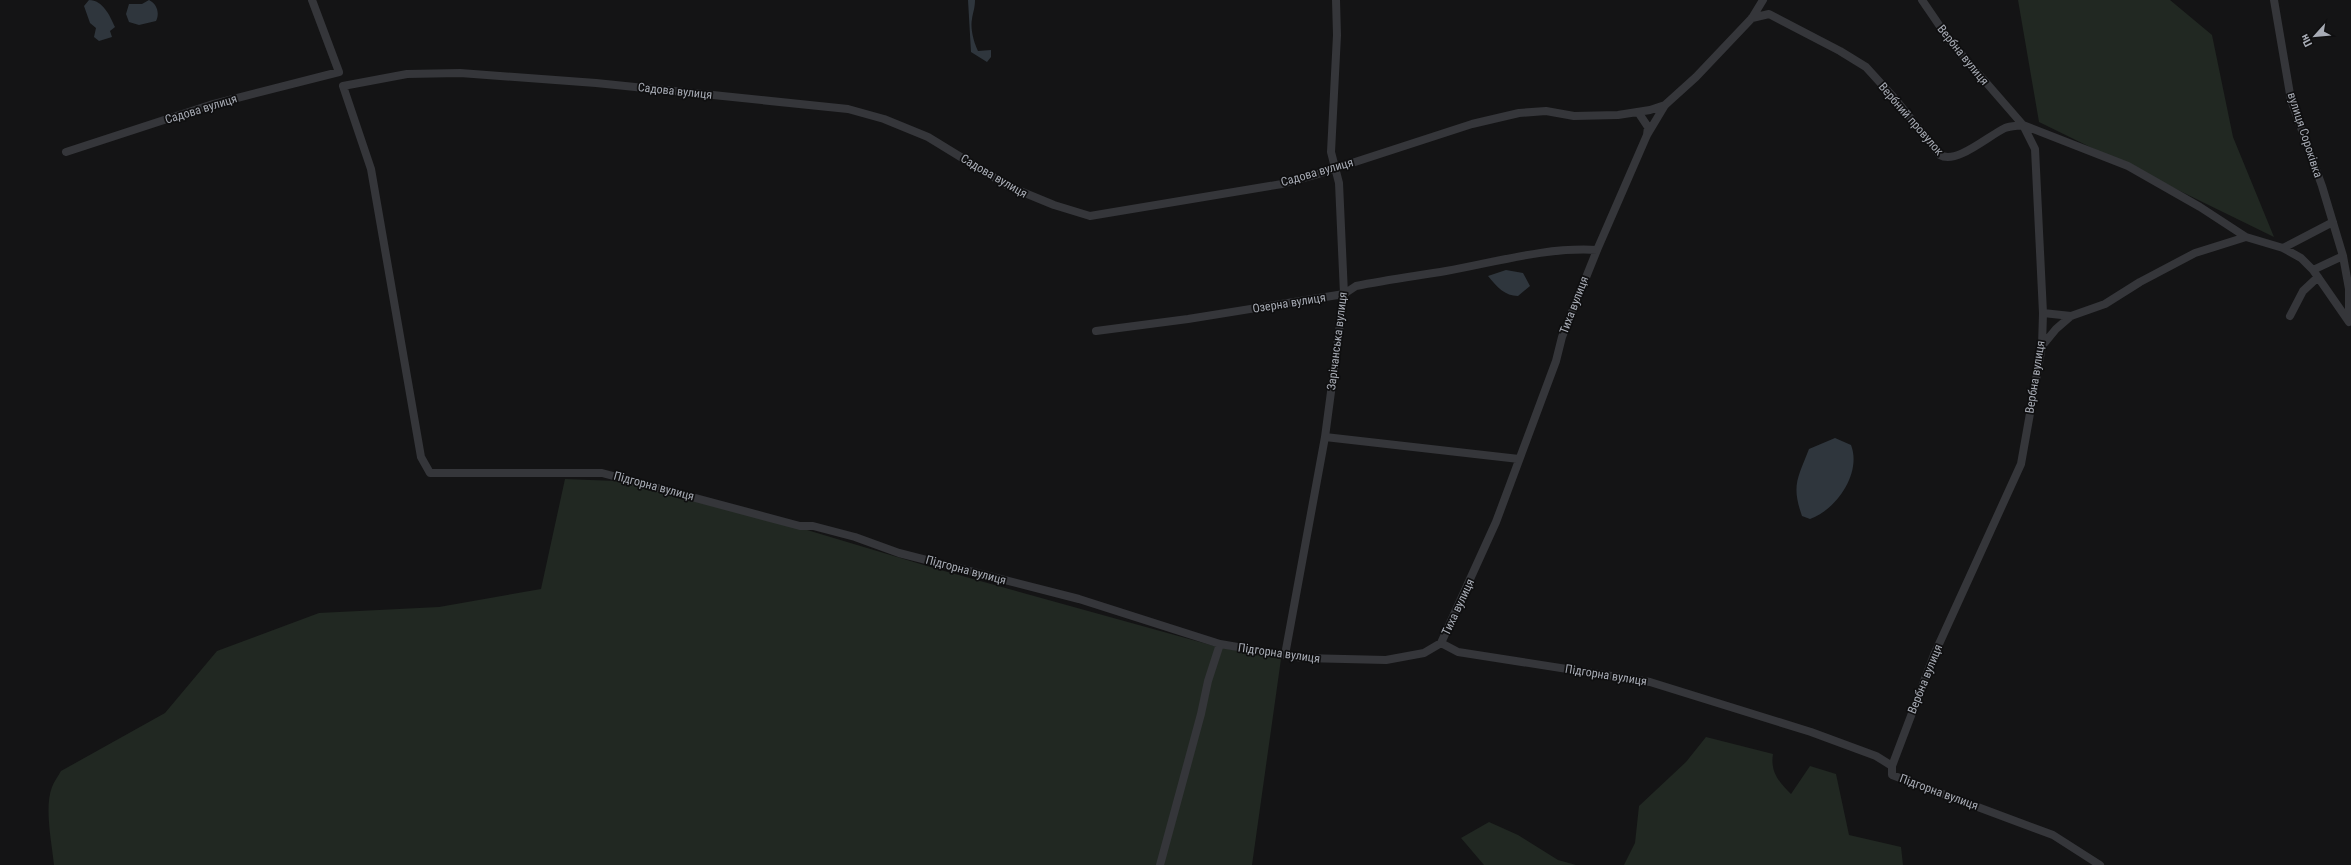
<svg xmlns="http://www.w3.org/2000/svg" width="2351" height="865" viewBox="0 0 2351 865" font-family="'Roboto Condensed',sans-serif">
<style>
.green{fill:#212822}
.water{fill:#2f363d}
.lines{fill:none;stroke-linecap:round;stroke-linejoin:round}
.street{stroke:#35363a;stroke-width:8}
.labels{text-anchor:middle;stroke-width:3.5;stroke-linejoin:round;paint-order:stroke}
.street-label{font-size:12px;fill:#a7abb4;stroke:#0f0f10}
</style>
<rect width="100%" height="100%" fill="#141415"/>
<!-- green -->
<path class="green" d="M2018,0H2170L2212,35L2233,137L2274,237L2039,122Z
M565,479L616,481L737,509L937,569L1218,647L1281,659L1252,865H54C52,843 44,808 52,787C54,782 58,776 61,771L165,713L217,651L319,613L439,607L541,589Z
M1706,737L1773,754C1770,772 1779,782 1791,794L1810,766L1836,774L1849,835L1901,847L1903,865H1624L1635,843L1639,806L1686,762Z
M1489,822L1518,835L1558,860L1576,865H1484L1461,838Z"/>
<!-- water -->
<path class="water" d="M89,0C103,0 110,16 115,27L110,31L112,37L99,41L94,37L96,28L90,23L84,6Z
M149,0C157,4 160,13 156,21L139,25L129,22L126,14L129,4H142Z
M968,0H975C975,8 973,12 972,19C970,29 974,43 978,51L991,50V57L987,62L971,52Z
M1506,270L1523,273L1530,286L1518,296C1505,296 1497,287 1488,276Z
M1835,438L1851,445C1862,473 1836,510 1810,519L1802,516C1791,485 1798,478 1809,449Z"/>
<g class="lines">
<!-- street -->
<path class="street" d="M2274,0L2291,100L2322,186L2343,256L2349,289V321
M1752,18L1769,14L1840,51L1866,67L1896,100L1940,155C1956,165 1988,136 2005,128C2010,126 2017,126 2023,125L2128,166L2200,207L2246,237L2283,248L2301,258L2313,270L2349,322
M1665,105L1650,110L1618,115L1574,116L1546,111L1519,113L1472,124L1315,175L1282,184L1090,216L1054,205L1008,186L928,137L884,119L848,109L596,83L460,73L407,74L343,86L371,169L421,457L430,473H602L800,526H813L855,537L899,553L1079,599L1220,644L1303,658L1386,660L1424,653L1441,643L1458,652L1650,682L1811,732L1876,756L1892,766V775L2053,835L2100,865
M1638,112L1648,127L1647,135
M66,152L210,105L339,72L312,0
M2283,248L2333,222
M2313,270L2343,256
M2043,313L2071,316
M2290,316L2303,291L2318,277
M1096,331L1188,319L1344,294L1356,286C1386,280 1416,276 1446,271C1497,262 1545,247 1597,250
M2042,346L2056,329L2071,316L2105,304L2140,282L2195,253L2246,237
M1325,437L1519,459
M1441,643L1496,522L1556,361L1562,337L1597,250L1647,135L1665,105L1696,77L1752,18L1763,0
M1285,655L1325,437L1344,294L1339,183L1331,152L1337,35L1336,0
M1892,766L1934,655L2021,464L2042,346L2043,313L2035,149L2023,125L1950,41L1922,0
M1160,865L1201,714L1208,681L1220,644"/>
</g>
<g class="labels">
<!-- street labels -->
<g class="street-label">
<text transform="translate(1963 55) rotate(51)" y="4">Вербна вулиця</text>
<text transform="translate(675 91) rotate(6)" y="4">Садова вулиця</text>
<text transform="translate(201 109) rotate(-17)" y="4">Садова вулиця</text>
<text transform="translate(1911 119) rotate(49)" y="4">Вербний провулок</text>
<text transform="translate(2305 135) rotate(72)" y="4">вулиця Сороківка</text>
<text transform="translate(1317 172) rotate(-16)" y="4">Садова вулиця</text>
<text transform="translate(994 176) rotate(30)" y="4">Садова вулиця</text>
<text transform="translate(1289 303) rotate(-9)" y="4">Озерна вулиця</text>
<text transform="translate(1574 305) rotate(-69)" y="4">Тиха вулиця</text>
<text transform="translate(1337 341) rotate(-83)" y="4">Зарічанська вулиця</text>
<text transform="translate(2035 377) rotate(-81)" y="4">Вербна вулиця</text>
<text transform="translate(654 486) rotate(15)" y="4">Підгорна вулиця</text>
<text transform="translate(966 570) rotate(15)" y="4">Підгорна вулиця</text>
<text transform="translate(1458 607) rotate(-65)" y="4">Тиха вулиця</text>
<text transform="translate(1279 653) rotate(8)" y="4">Підгорна вулиця</text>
<text transform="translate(1606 675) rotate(9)" y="4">Підгорна вулиця</text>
<text transform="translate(1925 679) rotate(-68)" y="4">Вербна вулиця</text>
<text transform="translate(1939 792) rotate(20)" y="4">Підгорна вулиця</text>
</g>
</g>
<!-- north arrow -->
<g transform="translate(2315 36) rotate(243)" stroke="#0f0f10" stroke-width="3" paint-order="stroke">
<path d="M0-3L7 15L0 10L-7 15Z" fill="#a7abb4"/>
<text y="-6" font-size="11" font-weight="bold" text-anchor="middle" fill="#a7abb4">Пн</text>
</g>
</svg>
